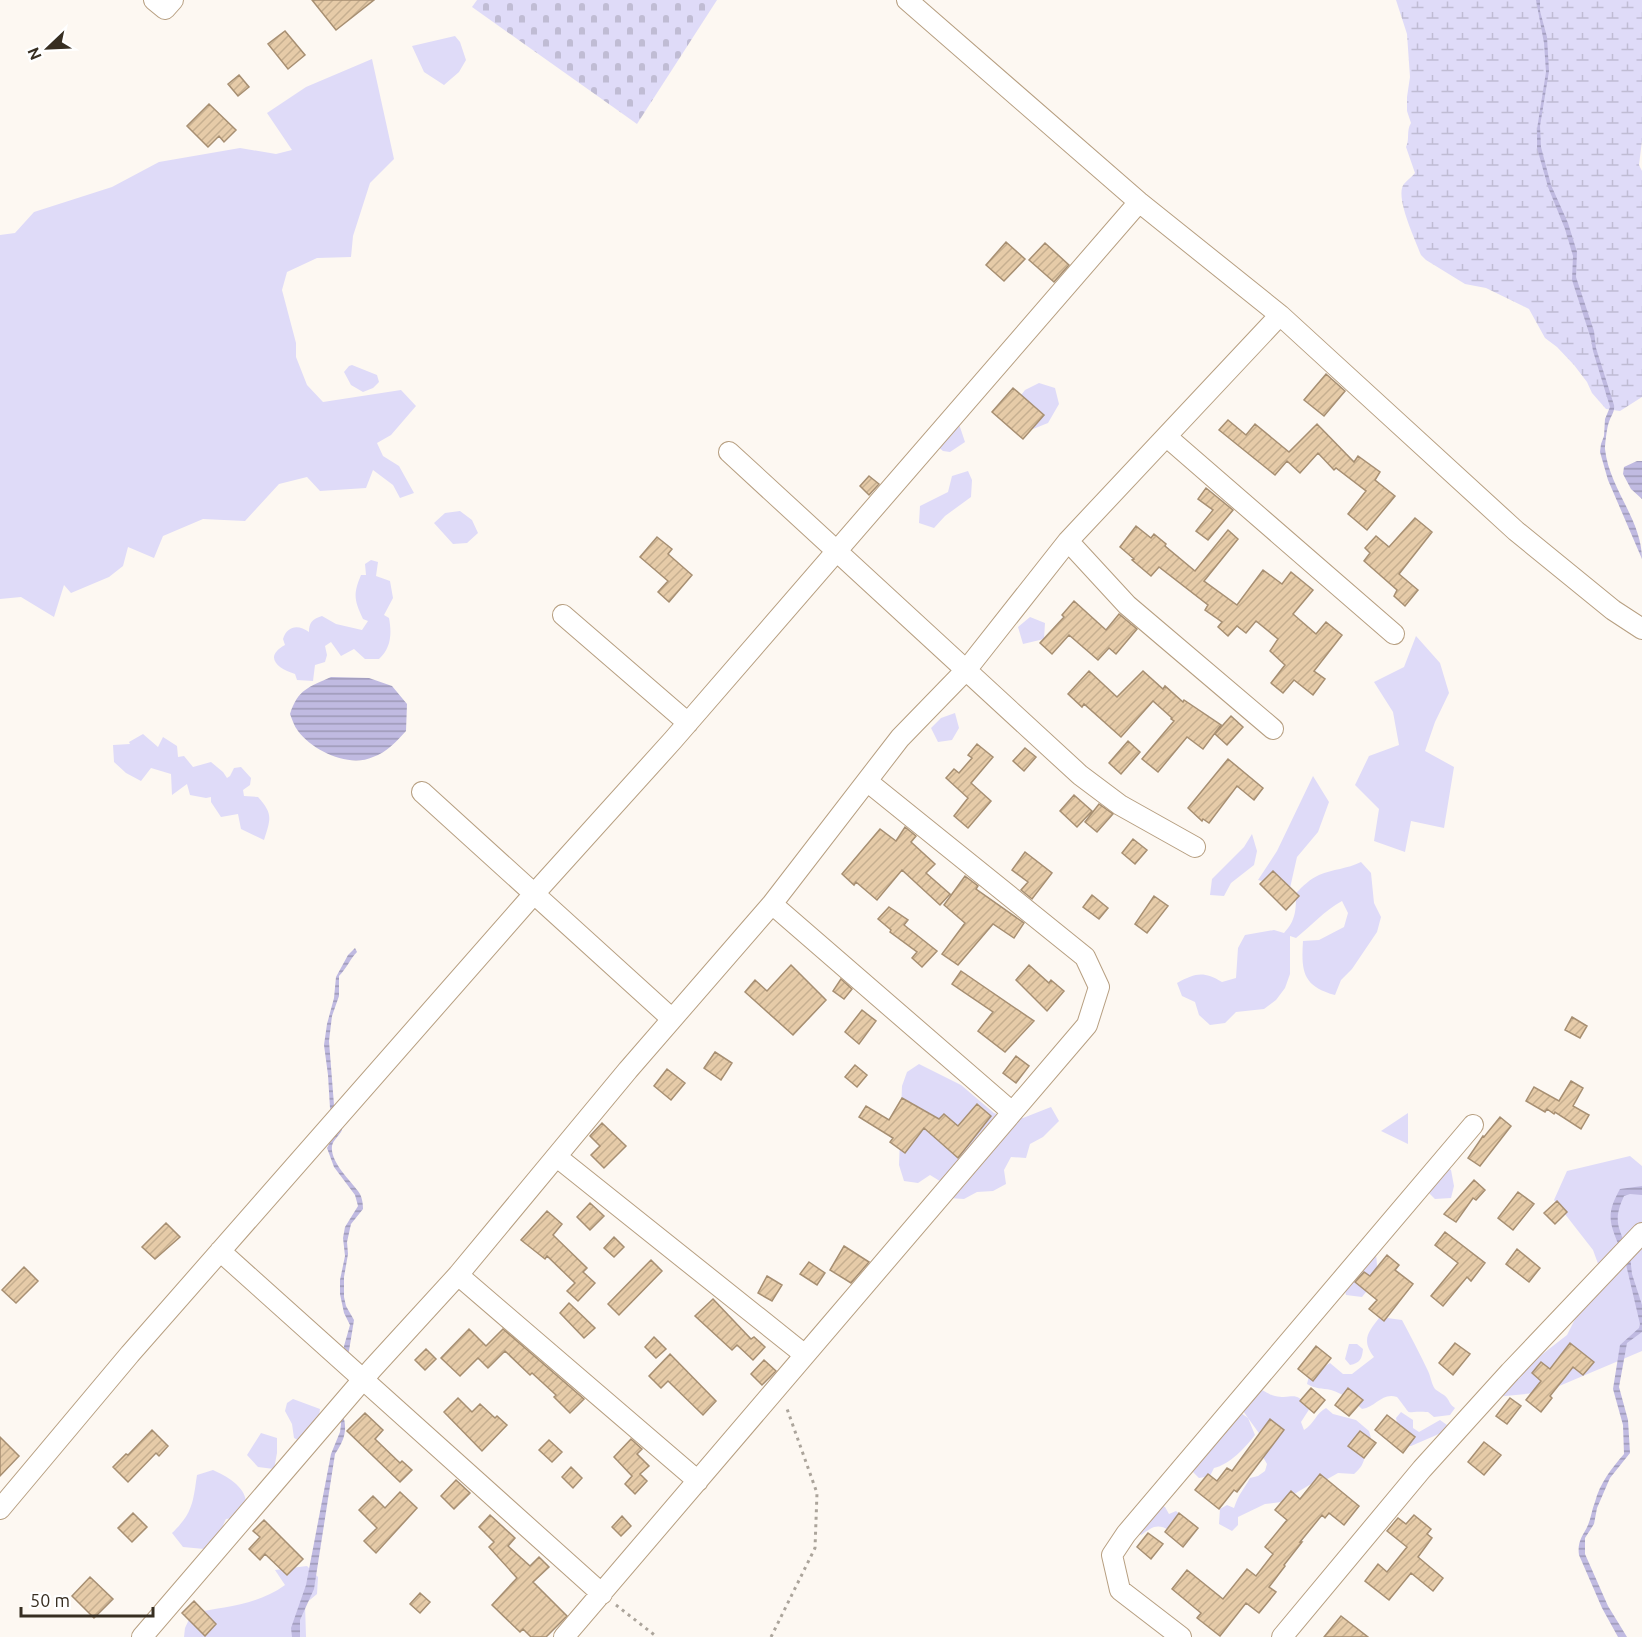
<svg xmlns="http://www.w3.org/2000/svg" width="1642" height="1637" viewBox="0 0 1642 1637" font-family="Ubuntu,sans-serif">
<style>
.grass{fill:#dfdbf8}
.wetland{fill:url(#wetland-marsh)}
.cemetery{fill:url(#cemetery-stones)}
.water{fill:url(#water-rules)}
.building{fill:url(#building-hatch);stroke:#a78f72;stroke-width:1.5}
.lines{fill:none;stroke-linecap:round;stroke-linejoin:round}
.minor-casing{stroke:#b79f81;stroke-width:22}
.path{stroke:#aba49b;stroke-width:3;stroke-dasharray:3 4.5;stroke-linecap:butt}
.minor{stroke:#fff;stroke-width:20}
</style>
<defs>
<pattern id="wetland-marsh" width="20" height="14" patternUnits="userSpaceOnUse" patternTransform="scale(1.5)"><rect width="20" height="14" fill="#dfdbf8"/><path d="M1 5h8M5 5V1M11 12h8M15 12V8" fill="none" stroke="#c0bcd4"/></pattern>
<pattern id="cemetery-stones" width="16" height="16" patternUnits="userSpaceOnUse" patternTransform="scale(1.5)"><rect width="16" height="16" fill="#dfdbf8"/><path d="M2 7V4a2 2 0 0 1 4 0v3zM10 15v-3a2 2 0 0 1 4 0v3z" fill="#c0bcd4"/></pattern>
<pattern id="water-rules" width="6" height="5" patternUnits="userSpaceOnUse" patternTransform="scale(1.5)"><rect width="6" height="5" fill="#c0bae1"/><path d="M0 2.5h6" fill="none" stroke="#9d98b6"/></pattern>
<pattern id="building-hatch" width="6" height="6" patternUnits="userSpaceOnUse" patternTransform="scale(1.5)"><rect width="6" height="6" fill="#e6cba8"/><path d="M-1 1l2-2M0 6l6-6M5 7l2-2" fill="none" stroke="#c6af90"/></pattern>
</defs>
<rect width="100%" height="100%" fill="#fdf8f2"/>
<!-- grass -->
<path class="grass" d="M455,36L460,42L466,60L459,72L444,85L424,72L412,46Z
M372,59L394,159L370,183L353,236L351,257L317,258L287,272L282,290L296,343V357L307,385L323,402L401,390L416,406L391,435L377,443L383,456L399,466L414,493L400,498L393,485L373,470L366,488L320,491L307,477L279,484L245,521L203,519L163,536L154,558L128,547L123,566L109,577L71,593L64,585L54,617L21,597L0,599V235L15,233L34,212L112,187L159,162L240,148L276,154L292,150L267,113L306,87Z
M352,365L377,375L379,382L373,388L363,392L351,385L344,372L349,366Z
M1039,383L1055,388L1059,404L1048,423L1033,429L1019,420L1015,403L1025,390Z
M958,421L965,442L950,452L943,451L937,446Z
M968,471L972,480L971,497L945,516L934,528L919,523L920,506L948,492L952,476Z
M460,511L472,520L478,533L467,543L453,544L434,523L445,513Z
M371,560L378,562L376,576L390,581L393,598L384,615L389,618C392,634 391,648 379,659H365L354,649L341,656L331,642L325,646L327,655L325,662L315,665L313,681L297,680L295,674C278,669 263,657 285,645L283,639C287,626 298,624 309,632C309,623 312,619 322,616L336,624L362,630L368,621L363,619C354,600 353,594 361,575H366L365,564Z
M1030,617L1045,623L1044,639L1023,644L1018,627Z
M1416,636L1440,663L1449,693L1435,722L1425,751L1454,767L1444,828L1411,821L1405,852L1374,841L1379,809L1355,785L1369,756L1399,745L1393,712L1374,682L1404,667Z
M955,713L959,728L952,740L938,742L931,728L941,718Z
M143,734L158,747L163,737L177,746L178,757L184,756L193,767L211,762L223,772L227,778L230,776L234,768L241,767L251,778L250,785L243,790L244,796L258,797C273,814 271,818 264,840L241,829L238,814L221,817L211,802V797L206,798L190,795L187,784L172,795L171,774L151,768L141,781L126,773L114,762L113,745L130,744L129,742Z
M1313,776L1329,802L1318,832L1297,857L1290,888L1258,880L1277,851Z
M1252,834L1257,851L1254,865L1231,883L1224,896L1210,895L1212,879L1244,847Z
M1361,862L1371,873L1374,903L1381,917L1377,932L1352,969L1341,980L1335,995C1303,986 1301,972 1303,941L1319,940L1344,927L1348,913L1342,901C1325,910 1311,926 1296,938L1290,936V974L1285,988L1276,1000L1264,1009L1236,1012L1225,1023L1210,1025L1199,1015L1195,1002L1182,996L1177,983C1196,973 1203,971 1222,982L1236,978L1238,948L1245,935L1274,930L1284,933C1296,920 1296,910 1296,893C1303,886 1310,879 1319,875C1333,869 1347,869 1361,862Z
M919,1064L961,1085L994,1113L1008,1118H1023L1051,1107L1059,1121L1043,1137L1030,1144L1026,1158L1011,1157L1004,1170L1006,1184L993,1191L977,1192L964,1199L949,1198L943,1183L930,1175L918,1183L904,1181L899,1165L902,1086L907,1072Z
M1408,1113V1144L1381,1131Z
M1630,1156L1642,1166V1351L1545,1392L1495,1397L1517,1374L1567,1335L1583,1303L1604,1280L1593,1250L1554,1200L1567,1171Z
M1438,1161L1451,1170L1454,1186L1451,1198L1435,1199L1423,1187Z
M1376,1255C1379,1276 1375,1281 1362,1297L1346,1295L1342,1278L1345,1261L1360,1256Z
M1380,1317L1402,1320C1411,1337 1420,1354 1428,1371C1431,1377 1431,1383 1435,1389C1438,1392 1444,1394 1447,1398C1450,1402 1450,1405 1455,1408L1450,1415L1434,1417L1428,1412C1401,1410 1415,1419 1397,1397C1382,1392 1376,1407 1362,1409C1353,1400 1343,1394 1331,1390C1322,1388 1315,1389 1307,1384L1309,1376L1330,1363L1343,1374H1352L1374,1357C1361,1340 1368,1332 1380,1317Z
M1349,1344H1357L1363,1349C1362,1359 1360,1363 1350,1365L1345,1359Z
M1257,1389C1265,1390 1269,1395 1275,1396C1294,1400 1293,1389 1310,1408L1301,1422L1304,1430C1314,1424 1316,1413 1326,1408L1333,1414L1356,1420L1369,1431L1371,1438C1362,1453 1369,1462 1354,1474L1338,1473L1324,1481H1316L1281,1502L1265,1504L1238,1517V1525L1232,1531L1219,1524L1220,1509L1227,1505L1234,1508C1239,1493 1243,1491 1250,1478L1258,1476L1265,1471L1267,1464L1259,1450L1261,1436L1243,1411Z
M293,1399L320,1409L319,1417L300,1441L294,1438L292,1424L285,1411L287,1403Z
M1234,1408L1248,1418L1255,1435C1246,1447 1229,1465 1214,1468L1210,1476L1199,1478L1193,1472L1192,1464L1201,1451L1207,1455L1212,1437Z
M1401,1412L1413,1420V1428L1419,1432L1440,1420L1447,1425L1448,1430L1411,1446L1402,1447L1396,1418Z
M261,1433L277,1438V1453L274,1469L258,1467L247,1455Z
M213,1470C226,1476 245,1486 246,1502C246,1507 244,1513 243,1517L226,1519L219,1534L215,1550L183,1547L172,1533C193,1513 193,1502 197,1475Z
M1158,1503L1165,1507L1169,1514L1176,1511L1183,1517L1169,1530C1157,1523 1152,1527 1141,1535L1135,1529Z
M307,1566L318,1577L317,1594L305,1604L306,1637H184L185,1628L192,1613C224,1607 258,1605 285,1585L275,1570Z"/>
<!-- wetland -->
<path class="wetland" d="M1396,0H1642V141L1639,165L1642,171V397L1620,411L1606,409L1592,393L1587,382L1574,365L1557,347L1545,338L1529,309L1486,288L1465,284L1426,260L1421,255C1416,241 1394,196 1404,184C1407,180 1412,177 1415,173L1406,147C1410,139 1406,131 1411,123L1407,111V97L1410,77L1407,34Z"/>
<!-- cemetery -->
<path class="cemetery" d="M477,0H717L637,124L472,7Z"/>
<!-- water -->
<path class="water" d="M1536,0H1540V11L1547,37L1549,71L1540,126L1541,147L1551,185L1568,223L1577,252L1576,277L1594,331L1596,348L1614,405C1615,412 1611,415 1609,422C1607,426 1605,445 1605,449C1609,488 1642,520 1642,559L1608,480L1600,452L1601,444L1604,436L1605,419L1610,407L1593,351L1591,339L1572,280L1573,256L1565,229L1548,187L1537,148V129L1546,72L1544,43Z
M1637,461H1642V499L1631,489L1623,474L1624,467Z
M331,677L369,678L392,686L407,704L406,731C396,742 387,752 373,757C349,768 313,751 298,731C294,726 292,719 290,714C298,689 309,687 331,677Z
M355,948L357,952C350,959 347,968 339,976V996L332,1016L329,1041L334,1105L338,1111L333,1115L330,1108L328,1075L324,1045L327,1024L334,998L336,977L348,955Z
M341,1121L342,1130C339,1136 333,1140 332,1146C330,1162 350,1180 358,1191C362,1196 363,1203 363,1209L351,1224L347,1242L348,1254L344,1277V1297L346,1306L354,1320L348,1357L344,1353V1346L350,1325L344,1313L340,1294V1280L345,1256L343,1238L345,1227L358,1206L355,1195L334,1167L327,1148Z
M1642,1186V1195L1630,1194L1624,1196C1615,1216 1616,1224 1625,1243L1620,1248C1609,1222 1606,1214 1620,1189Z
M1624,1256H1630L1632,1274L1642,1305V1332L1627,1343L1619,1387L1628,1420L1630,1453L1610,1478L1597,1508L1594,1524L1585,1538V1554L1608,1606L1627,1637H1618L1602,1608L1579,1555C1577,1541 1583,1536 1588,1525C1591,1518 1592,1509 1595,1502C1600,1483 1611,1469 1624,1454L1623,1425L1613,1389L1620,1345L1639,1328L1640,1324Z
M342,1412C348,1429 345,1439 335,1454L314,1589L300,1620V1637H292L291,1628L306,1585L331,1454L340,1432L341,1424L339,1416Z"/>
<!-- building -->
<path class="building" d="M312,0H374L336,30Z
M285,31L305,55L288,69L268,44Z
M239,75L249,87L238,96L228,84Z
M209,104L236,130L224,142L219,136L208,147L187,126Z
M1006,242L1025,259L1004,281L986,265Z
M1045,243L1069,265L1054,282L1029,260Z
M1326,374L1345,391L1324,416L1304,400Z
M1013,388L1044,415L1023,439L992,412Z
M1228,420L1246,435L1255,424L1289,452L1317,424L1354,462L1358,456L1380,472L1375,480L1395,496L1367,530L1348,514L1366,491L1336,468L1334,470L1318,453L1300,473L1287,461L1275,475L1219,430Z
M869,476L879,484L869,495L860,486Z
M1206,488L1233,510L1208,540L1196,531L1213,510L1198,499Z
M1415,518L1432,532L1399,574L1418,590L1405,606L1394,596L1397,590L1364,561L1370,553L1365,548L1376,536L1389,547Z
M1136,526L1151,538L1154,534L1166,544L1165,546L1195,571L1228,530L1238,539L1204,581L1237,605L1263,570L1282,584L1291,572L1313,590L1293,614L1316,634L1326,622L1342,635L1314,671L1325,679L1313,695L1294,680L1283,693L1271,683L1285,665L1270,651L1278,639L1256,621L1246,633L1237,626L1228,636L1218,627L1222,622L1205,610L1208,605L1159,567L1151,576L1132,560L1134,559L1120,547Z
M657,537L672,549L668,554L692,575L669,602L658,592L668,581L640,557Z
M1074,601L1106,630L1119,614L1137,629L1116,654L1109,648L1098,660L1069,635L1052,654L1040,643L1064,617L1062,615Z
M1089,671L1117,697L1143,671L1163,689L1165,686L1183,702L1184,700L1221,725L1203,749L1187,737L1158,772L1142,759L1174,721L1171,719L1172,718L1153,701L1121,737L1084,704L1082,707L1068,694Z
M1231,716L1243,727L1227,745L1215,734Z
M1128,741L1140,752L1121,774L1109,763Z
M977,744L993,757L971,783L991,801L968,828L954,816L968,798L946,778L954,769L959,773L972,758L968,755Z
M1025,748L1036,757L1024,771L1013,761Z
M1228,759L1263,788L1254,800L1237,786L1209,823L1203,819L1202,821L1188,808Z
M1074,795L1092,811L1077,827L1060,811Z
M1099,804L1113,814L1097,832L1085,822Z
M905,827L916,836L911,842L935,864L926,873L950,894L940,905L902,870L877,900L856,882L854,885L842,874L880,829L896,841Z
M1133,839L1147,850L1135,864L1122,853Z
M1025,852L1052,873L1032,899L1021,890L1028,882L1012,870Z
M1273,871L1299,896L1286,910L1260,884Z
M965,876L978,886L976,889L1024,923L1014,938L993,924L958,965L942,954L965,923L944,905Z
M1092,895L1108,908L1099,919L1083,907Z
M1154,896L1168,906L1147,933L1135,924Z
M889,907L908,920L904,925L937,951L922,967L912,958L917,952L890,932L891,930L878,919Z
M791,965L826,1000L793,1035L745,992L755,980L767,991Z
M1029,965L1049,983L1051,980L1064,991L1047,1011L1016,980Z
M961,971L1034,1021L1005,1052L978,1031L993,1012L952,984Z
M841,979L852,989L844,999L833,991Z
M862,1010L876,1021L859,1044L845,1032Z
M1572,1017L1587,1026L1580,1038L1565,1030Z
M715,1052L732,1063L721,1080L704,1068Z
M1016,1056L1029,1066L1016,1083L1003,1073Z
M855,1065L867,1075L857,1087L845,1077Z
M667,1069L685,1083L671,1100L654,1086Z
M1571,1081L1583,1088L1573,1106L1589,1115L1581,1129L1555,1112L1554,1114L1547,1109L1545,1112L1526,1101L1534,1087L1559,1101Z
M902,1098L939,1119L944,1114L958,1126L977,1104L991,1116L958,1158L924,1128L905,1153L890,1142L893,1138L859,1117L866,1106L889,1120Z
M1500,1117L1511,1126L1480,1166L1468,1158L1483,1136L1484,1137Z
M602,1123L626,1146L604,1168L591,1155L600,1146L590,1136Z
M1474,1180L1485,1190L1476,1200L1473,1198L1456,1222L1444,1214Z
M1518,1192L1534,1204L1513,1230L1498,1218Z
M1557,1201L1567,1212L1555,1224L1544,1213Z
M590,1203L604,1216L590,1230L577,1217Z
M547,1211L562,1224L553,1235L587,1268L583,1272L595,1283L578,1301L567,1291L575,1283L547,1256L545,1259L521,1240Z
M166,1223L180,1237L155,1259L142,1247Z
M1445,1232L1485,1263L1471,1281L1467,1277L1443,1306L1431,1296L1458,1263L1435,1245Z
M614,1237L624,1247L614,1257L604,1248Z
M844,1246L869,1262L851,1283L830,1270Z
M1517,1249L1540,1268L1529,1282L1506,1264Z
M1387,1255L1399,1265L1395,1270L1413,1284L1384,1321L1369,1309L1377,1300L1355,1282L1364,1272L1370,1276Z
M651,1260L662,1271L619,1315L608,1304Z
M809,1262L825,1273L817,1285L800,1274Z
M24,1267L38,1281L16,1303L2,1290Z
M767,1276L782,1285L772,1301L758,1293Z
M713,1299L751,1339L754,1337L765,1347L753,1360L737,1345L732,1350L695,1316Z
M569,1303L595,1328L584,1338L560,1313Z
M469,1329L486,1346L503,1329L584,1399L570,1413L554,1397L556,1395L532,1373L530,1375L505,1351L488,1368L478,1358L460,1376L441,1358Z
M654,1337L666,1349L656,1358L645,1347Z
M1455,1343L1470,1354L1453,1375L1439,1363Z
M1570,1343L1594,1362L1583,1375L1573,1367L1550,1396L1552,1398L1541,1412L1526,1400L1541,1381L1532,1373L1541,1362L1550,1369Z
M1316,1346L1331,1358L1313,1381L1298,1369Z
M426,1349L436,1359L425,1370L415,1360Z
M670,1354L716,1401L703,1415L668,1381L661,1388L649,1376Z
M764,1360L776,1371L762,1385L751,1374Z
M1311,1388L1325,1400L1314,1413L1300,1401Z
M1348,1388L1363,1400L1349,1416L1335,1405Z
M458,1398L472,1412L480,1404L495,1418L497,1416L507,1425L482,1451L444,1412Z
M1510,1398L1521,1406L1507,1424L1496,1416Z
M365,1413L383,1430L375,1439L400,1463L402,1461L412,1470L400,1482L347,1431Z
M1387,1415L1415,1437L1403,1453L1375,1430Z
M1270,1419L1284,1430L1237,1492L1234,1490L1219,1509L1195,1490L1208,1474L1217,1481L1227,1468L1232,1471Z
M152,1430L168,1446L159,1456L156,1453L128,1482L113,1467L126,1454L128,1455Z
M1360,1431L1376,1443L1364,1458L1348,1446Z
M0,1437L19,1456L0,1476Z
M631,1439L642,1449L637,1454L649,1466L640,1474L647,1481L635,1494L625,1484L632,1476L614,1457Z
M549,1440L562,1452L552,1462L539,1450Z
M1484,1442L1501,1455L1484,1475L1468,1462Z
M571,1467L582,1478L573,1488L562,1477Z
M1320,1474L1359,1506L1344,1525L1329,1513L1325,1518L1322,1515L1300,1542H1302L1284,1565L1285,1566L1269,1587L1276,1592L1259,1613L1246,1603L1220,1636L1197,1618L1201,1613L1172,1589L1187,1570L1223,1599L1247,1569L1256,1576L1273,1554L1265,1547L1287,1520L1275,1510L1291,1491L1300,1499Z
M456,1480L470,1493L454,1509L441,1496Z
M400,1492L417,1508L376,1553L364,1541L377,1528L359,1510L373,1496L385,1508Z
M133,1513L147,1527L132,1542L118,1528Z
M1179,1513L1198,1528L1183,1547L1165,1532Z
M490,1515L515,1538L508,1546L530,1566L539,1557L549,1567L533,1582L567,1616L546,1637H531L523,1629L520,1632L492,1605L517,1578L489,1547L494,1542L479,1527Z
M1414,1515L1431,1529L1427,1534L1432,1538L1418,1557L1443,1578L1433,1591L1411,1573L1389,1600L1365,1581L1378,1564L1387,1572L1407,1547L1387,1531L1398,1518L1406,1524Z
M622,1516L631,1526L621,1536L612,1527Z
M264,1520L303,1559L287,1575L265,1554L260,1560L249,1549L260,1537L253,1531Z
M1148,1533L1163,1544L1151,1559L1137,1547Z
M90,1577L113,1599L94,1618L72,1596Z
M420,1593L430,1602L420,1613L410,1604Z
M194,1601L216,1624L205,1636L182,1613Z
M1341,1616L1368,1637H1324Z"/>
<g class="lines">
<!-- minor casing -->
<g class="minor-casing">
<path id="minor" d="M154,0L165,9L173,0
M907,0L1139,202L1280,315L1516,531L1613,610L1642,629
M1167,437L1394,634
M729,452L1080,775L1120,805L1195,847
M1068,541L1127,605L1273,729
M563,615L688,723
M422,792L672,1019
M772,904L1012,1112
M557,1157L805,1355
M220,1251L602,1594
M458,1275L698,1481
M0,1509L130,1354L525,904L673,740L1139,202
M142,1637L372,1369L458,1275L628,1070L772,904L900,738L967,669L1068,541L1280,315
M564,1637L1087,1025L1099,987L1085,957L868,782
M1181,1637L1120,1590L1112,1555L1126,1534L1473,1125
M1282,1637L1422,1469L1510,1372L1642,1233"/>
</g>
<!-- path -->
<path class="path" d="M616,1605L657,1637
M771,1637L815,1548L817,1493L786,1406"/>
<!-- minor -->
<use href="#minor" class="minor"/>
</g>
<!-- north arrow -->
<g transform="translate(48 48) rotate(247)" stroke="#ffffff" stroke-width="4.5" paint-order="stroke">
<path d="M0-4.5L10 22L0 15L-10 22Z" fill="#372e21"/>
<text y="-9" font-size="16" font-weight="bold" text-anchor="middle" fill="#372e21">N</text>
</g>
<!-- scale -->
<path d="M21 1607v9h132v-9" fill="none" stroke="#372e21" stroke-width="3"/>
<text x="30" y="1607" font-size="18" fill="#372e21" stroke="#ffffff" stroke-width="4.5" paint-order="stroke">50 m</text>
</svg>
